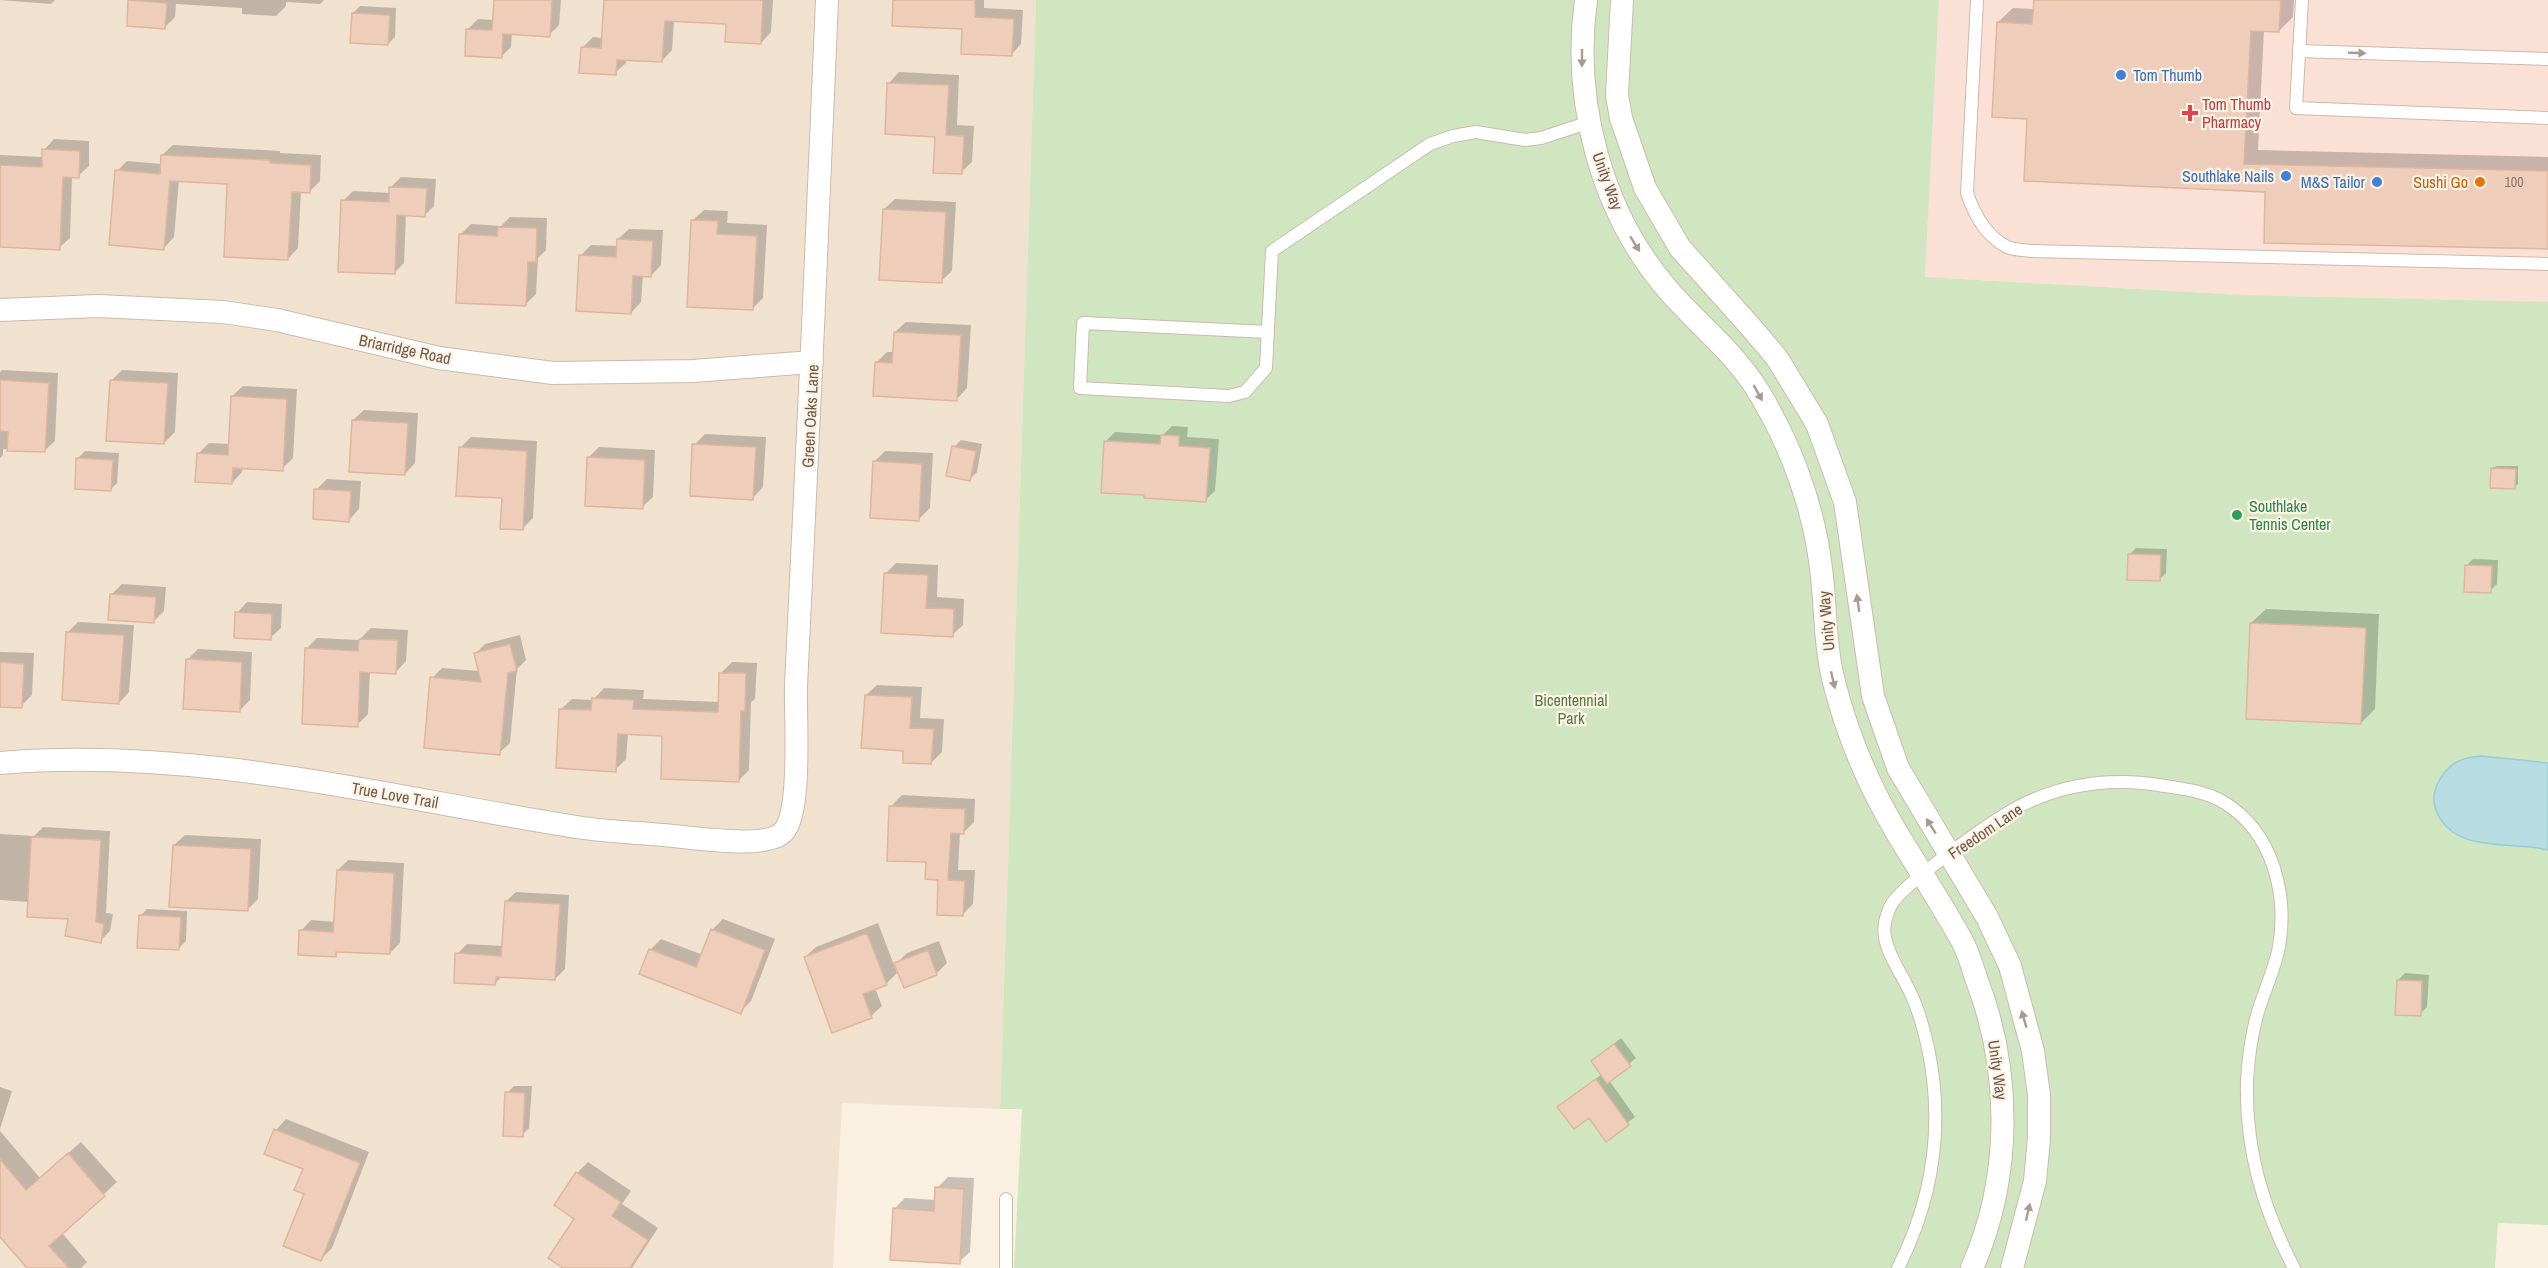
<svg xmlns="http://www.w3.org/2000/svg" width="2548" height="1268" viewBox="0 0 2548 1268" font-family="'Archivo Narrow',sans-serif">
<style>
.residential{fill:#f1e2d0}
.commercial{fill:#fae0d5}
.green{fill:#d0e6c1}
.water{fill:#b7dce2;stroke:#9ecbd3;stroke-width:1.5}
.shadow{fill:#0003}
.building{fill:#eeceba;stroke:#dfb59c;stroke-width:1.5}
.lines{fill:none;stroke-linecap:round;stroke-linejoin:round}
.lane-casing{stroke:#ccbaac;stroke-width:14}
.street-casing{stroke:#ccbaac;stroke-width:24}
.lane{stroke:#fff;stroke-width:12}
.street{stroke:#fff;stroke-width:22}
.oneway{fill:#a99a92}
.shop-dot{fill:#3f7fe0;stroke:#fef4e6;stroke-width:2}
.health-dot{fill:#e0444e;stroke:#fef4e6;stroke-width:2}
.food-dot{fill:#e8710a;stroke:#fef4e6;stroke-width:2}
.leisure-dot{fill:#2e9e5b;stroke:#fef4e6;stroke-width:2}
.labels{text-anchor:middle;stroke-width:4.5;stroke-linejoin:round;paint-order:stroke}
.number-label{font-size:14px;fill:#8f7566}
.shop-label{font-size:16px;fill:#366cbe;stroke:#fef4e6;text-anchor:end}
.health-label{font-size:16px;fill:#be3a42;stroke:#fef4e6;text-anchor:start}
.street-label{font-size:16px;fill:#6f574a;stroke:#fef4e6}
.food-label{font-size:16px;fill:#c56008;stroke:#fef4e6;text-anchor:end}
.leisure-label{font-size:16px;fill:#27864d;stroke:#fef4e6;text-anchor:start}
.park-label{font-size:16px;fill:#557a45;stroke:#fef4e6}
</style>
<rect width="100%" height="100%" fill="#faf0e1"/>
<!-- residential -->
<path class="residential" d="M0,0H1036L1000,1109L842,1103L833,1268H0Z"/>
<!-- commercial -->
<path class="commercial" d="M1939,0H2548V302L2242,295L1925,277Z"/>
<!-- green -->
<path class="green" d="M1036,0H1939L1925,277L2242,295L2548,302V1225L2498,1223L2495,1268H1014L1022,1109H1000Z"/>
<!-- water -->
<path class="water" d="M2482,756L2548,763V850C2512,841 2452,854 2436,810C2432,800 2434,789 2440,779C2450,762 2463,757 2482,756Z"/>
<!-- shadow -->
<path class="shadow" d="M0,0H55L51,4Z
M131,0H324L320,4L286,2V6L276,16L242,14V8L176,4L175,17L165,27Z
M495,0H561L559,25L549,35L512,33L511,47L501,57L468,29L478,19L494,20Z
M605,0H773L771,32L761,43L728,22L674,20L672,50L662,61L626,59V63L615,73L582,48L593,37L604,38Z
M895,0H984V8L1023,10L1021,44L1011,55L964,28Z
M2035,0H2294L2293,17L2279,31L2264,30L2258,150L2548,157V247L2266,191L2029,117L1998,22L2013,8L2035,9Z
M360,6L396,8L395,37L388,44L353,13Z
M899,72L959,75L957,125L974,126L972,162L961,172L936,135L889,83Z
M54,139L89,141V166L78,176H72L70,238L59,248L0,246V155L43,157L44,150Z
M173,145L280,151V153L321,155L320,181L310,191H301L298,248L288,259L229,183L179,180L174,237L164,248L117,171L127,161L162,164V155Z
M401,177L436,179L434,206L425,215L406,214L404,263L394,273L343,201L353,191L391,193V187Z
M895,199L956,202L952,271L941,281L884,209Z
M704,210L728,211L727,223L767,225L763,298L753,308L693,220Z
M510,217L547,218L546,250L538,258L536,294L526,304L460,235L471,224L501,226Z
M629,229L663,230L661,265L651,276L643,275L641,302L631,313L581,255L591,245L618,246V239Z
M906,322L971,325L967,388L957,399L876,363L887,352H894L895,332Z
M2,370L58,373L55,441L44,451L3,449V455L0,458V372Z
M122,370L178,373L175,432L164,443L111,381Z
M243,386L297,389L293,458L282,469L243,467L242,472L232,483L198,454L209,443L230,444L232,396Z
M364,410L418,413L415,463L405,474L353,420Z
M1172,426L1188,427L1187,437L1219,439L1215,491L1205,500L1145,494L1106,441L1115,432L1163,435Z
M705,434L766,437L763,487L753,498L694,445Z
M471,437L537,441L533,518L522,529L504,497L460,448Z
M961,440L982,444L977,472L970,479L954,447Z
M599,447L655,450L653,497L642,507L589,457Z
M85,451L119,453L117,483L110,490L78,458Z
M885,451L933,453L930,508L919,519L874,462Z
M2496,466H2518V484L2515,487L2493,469Z
M327,479L361,481L359,509L349,520L316,490Z
M2136,548L2167,549L2166,573L2159,580L2129,555Z
M2473,559L2498,560L2497,584L2490,591L2466,566Z
M896,563L938,565L937,597L964,599L963,625L952,635L885,574Z
M122,584L166,587L164,611L154,621L111,595Z
M247,602L282,604L281,628L270,638L237,613Z
M2266,609L2379,614L2375,709L2361,723L2251,623Z
M78,622L134,625L129,692L119,703L68,632Z
M371,628L408,630L406,661L396,672L370,671L368,714L357,725L307,648L317,638L359,640Z
M520,635L526,660L517,669L510,743L499,753L432,678L442,668L480,671L475,654L485,644Z
M198,649L252,652L250,700L239,711L187,660Z
M0,652L34,653L32,695L21,706L0,705Z
M732,662L757,663L755,699L751,702L749,770L739,780L663,735L628,733L626,759L615,770L561,709L572,699L593,700L604,688L644,690L643,699L720,702L721,673Z
M877,685L922,687L920,718L944,719L942,752L931,763L905,750L866,695Z
M902,795L975,799L974,822L964,832H960L958,870H975L973,904L962,915L891,806Z
M43,827L110,831L106,913L113,914L110,931L100,941L70,917L29,902L0,900V834L34,836Z
M185,835L261,839L258,899L247,910L174,845Z
M348,860L404,863L400,943L390,953L340,950L335,955L301,931L311,920L335,922L338,870Z
M516,892L569,895L565,969L555,979L502,976L495,984L457,954L467,944L503,946L506,901Z
M147,909L187,911L186,941L179,948L140,916Z
M723,919L775,939L751,1001L740,1012L650,950L661,939L703,955L712,930Z
M878,923L897,973L886,984L875,988L882,1006L871,1016L805,957L816,947Z
M939,941L947,963L937,973L905,986L896,964L907,953Z
M2405,973L2429,975L2427,1007L2420,1014L2398,980Z
M1621,1038L1636,1058L1609,1080L1635,1117L1606,1139L1589,1116L1559,1107L1602,1074L1593,1061Z
M514,1086H532L529,1128L522,1135L507,1093Z
M0,1087L12,1091L0,1129Z
M286,1119L369,1152L332,1248L321,1259L306,1193L304,1169L276,1130Z
M0,1131L40,1178L81,1142L117,1182L62,1233L87,1262L81,1268H29L0,1234Z
M588,1162L631,1191L622,1204L658,1228L632,1268H566L576,1218L577,1173Z
M948,1177L974,1178L970,1252L959,1262L894,1209L905,1198L936,1200L937,1188Z"/>
<!-- building -->
<path class="building" d="M128,0L167,3L165,29L127,26Z
M494,0H552L550,37L503,34L502,58L465,56L466,29L492,30Z
M604,0H763L761,44L725,42L726,24L665,21L662,62L617,60L616,75L579,73L581,47L601,48Z
M893,0H975V17L1014,19L1012,56L961,54L962,29L892,26Z
M2034,0H2281L2279,32L2251,31L2244,164L2548,171V249L2264,243L2265,192L2024,181L2027,119L1992,117L1997,22L2032,24Z
M352,13L390,15L388,45L350,43Z
M887,83L949,85L946,135L964,136L962,174L933,173L935,137L885,134Z
M42,149L80,151L79,178L63,177L60,250L0,247V165L42,167Z
M161,155L270,160V163L311,165L310,193L292,192L288,260L224,257L227,184L170,181L164,250L109,245L115,170L160,174Z
M389,187L427,188L425,217L397,215L395,274L338,272L341,200L389,202Z
M883,209L946,212L942,283L879,280Z
M691,220L718,221L717,234L757,236L753,310L687,307Z
M498,227L537,228L536,262H528L526,306L456,303L459,234L497,236Z
M617,239L653,241L651,277L633,276L631,314L576,311L579,255L616,257Z
M894,332L961,335L957,401L873,396L875,362L892,363Z
M0,380L49,383L45,452L7,451L8,432L0,431Z
M110,380L168,383L164,444L106,441Z
M231,396L287,399L283,471L233,468L232,484L195,482L197,453L228,455Z
M352,420L408,423L405,475L349,472Z
M1161,435L1179,436V446L1210,448L1206,502L1144,498V495L1101,493L1104,441L1160,444Z
M692,444L756,447L753,500L690,496Z
M952,446L976,451L970,481L946,476Z
M459,447L527,451L523,530L500,529L502,498L456,496Z
M587,457L645,460L643,509L585,506Z
M76,458L113,460L111,491L75,489Z
M873,461L922,464L919,521L870,518Z
M2491,468L2516,469L2515,489L2490,488Z
M314,489L351,491L349,522L313,519Z
M2128,554L2161,555L2160,581L2127,580Z
M2465,565L2492,566L2491,593L2464,592Z
M884,573L928,575L926,608L954,609L953,637L881,633Z
M110,594L156,597L154,623L108,620Z
M235,612L272,614L271,640L234,638Z
M2250,623L2366,628L2361,724L2246,719Z
M66,632L124,635L119,704L62,700Z
M359,639L398,640L396,674L360,672L358,727L302,724L305,648L358,651Z
M510,644L517,671L508,673L500,755L424,748L430,677L481,682L474,653Z
M186,659L242,662L240,712L183,709Z
M0,662L24,664L22,708L0,707Z
M719,673H746L745,711H741L739,782L661,779L662,736L618,734L616,772L556,768L559,709L591,710L592,698L634,700L633,709L718,712Z
M865,695L912,697L910,728L934,729L931,764L903,763V751L861,748Z
M889,806L965,809L964,834L951,833L948,880L965,881L963,916L937,915L938,880L925,879L926,862L887,861Z
M31,837L101,840L96,922L104,924L101,943L65,936L68,919L27,917Z
M173,845L251,849L248,911L169,907Z
M337,870L394,873L390,954L336,952V957L298,955L299,930L333,932Z
M505,901L560,904L555,980L496,977L495,985L454,983L455,953L501,956Z
M139,915L181,917L179,950L137,948Z
M711,929L765,950L741,1014L639,974L649,949L696,967Z
M867,933L887,985L863,994L872,1018L832,1033L804,957Z
M928,950L937,975L904,988L894,963Z
M2397,980L2422,981L2421,1016L2395,1015Z
M1614,1044L1631,1066L1607,1084L1591,1061Z
M1596,1079L1629,1125L1606,1142L1589,1118L1574,1129L1557,1107Z
M505,1092L525,1093L523,1137L503,1136Z
M274,1129L360,1163L321,1261L283,1246L304,1194L294,1190L303,1169L264,1154Z
M68,1153L105,1196L49,1246L69,1268H27L0,1237V1159L26,1190Z
M576,1172L621,1202L612,1216L648,1240L630,1268H563L548,1258L574,1219L554,1205Z
M935,1187L964,1189L960,1264L890,1260L893,1208L934,1211Z"/>
<g class="lines">
<!-- lane casing -->
<g class="lane-casing">
<path id="lane" d="M1977,0L1967,193C1974,214 1986,236 2007,247C2014,250 2024,250 2031,251L2548,264
M2302,0L2296,108L2548,118
M2299,51L2548,59
M1268,332L1083,323L1080,388L1229,396L1245,392L1266,368L1272,251L1430,144L1453,136L1476,132L1525,140L1541,138L1587,123
M1006,1199V1268
M1898,1268C1933,1199 1944,1124 1928,1048C1924,1030 1919,1011 1911,994C1903,976 1888,956 1885,937C1883,926 1886,917 1890,907C1900,885 1994,820 2018,807C2064,783 2114,777 2165,786C2185,789 2208,792 2225,803C2273,833 2288,894 2279,947C2274,972 2262,995 2256,1019C2251,1039 2248,1061 2247,1081C2245,1149 2263,1209 2294,1268"/>
</g>
<!-- street casing -->
<g class="street-casing">
<path id="street" d="M1586,0C1572,101 1601,213 1669,291C1696,322 1729,348 1753,383C1763,398 1772,415 1780,431C1802,477 1817,526 1822,577C1826,614 1825,650 1835,686C1848,736 1870,788 1897,833C1918,868 1941,903 1961,939C1968,951 1972,965 1976,978C2012,1071 2012,1177 1972,1268
M1622,0L1617,95L1621,118L1645,188L1680,248L1749,325L1777,358L1817,424L1845,502L1873,696L1898,768L1987,917L2010,966L2033,1051L2039,1095V1138L2035,1181L2012,1268
M0,310L98,306L223,312L277,320L439,358L553,373L693,371L812,362
M0,763C196,746 390,798 583,828C613,832 643,833 673,836C697,838 768,850 784,831C802,810 795,716 796,686C807,457 818,229 827,0"/>
</g>
<!-- lane -->
<use href="#lane" class="lane"/>
<!-- street -->
<use href="#street" class="street"/>
</g>
<!-- one-way arrows -->
<defs><path id="oneway-solid" d="M-6-.8H1V-3.2L6.5 0L1 3.2V.8H-6Z" transform="scale(1.5)"/></defs>
<g class="oneway">
<use href="#oneway-solid" transform="translate(2357 53) rotate(2)"/>
<use href="#oneway-solid" transform="translate(1582 58) rotate(90)"/>
<use href="#oneway-solid" transform="translate(1635 244) rotate(58)"/>
<use href="#oneway-solid" transform="translate(1758 393) rotate(61)"/>
<use href="#oneway-solid" transform="translate(1858 603) rotate(-98)"/>
<use href="#oneway-solid" transform="translate(1833 680) rotate(77)"/>
<use href="#oneway-solid" transform="translate(1931 826) rotate(-122)"/>
<use href="#oneway-solid" transform="translate(2024 1019) rotate(-106)"/>
<use href="#oneway-solid" transform="translate(2028 1212) rotate(-77)"/>
</g>
<!-- markers -->
<g class="shop-dot">
<circle cx="2121" cy="75" r="6"/>
<circle cx="2286" cy="176" r="6"/>
<circle cx="2377" cy="182" r="6"/>
</g>
<path class="health-dot" d="M2187 104h6v6h6v6h-6v6h-6v-6h-6v-6h6z"/>
<circle class="food-dot" cx="2480" cy="182" r="6"/>
<circle class="leisure-dot" cx="2237" cy="515" r="6"/>
<g class="labels">
<!-- number labels -->
<g class="number-label">
<text x="2514" y="187">100</text>
</g>
<!-- shop labels -->
<g class="shop-label">
<text x="2133" y="81" text-anchor="start">Tom Thumb</text>
<text x="2274" y="182">Southlake Nails</text>
<text x="2365" y="188">M&amp;S Tailor</text>
</g>
<!-- health labels -->
<g class="health-label">
<text x="2202" y="110">Tom Thumb<tspan x="2202" dy="18">Pharmacy</tspan></text>
</g>
<!-- street labels -->
<g class="street-label">
<text transform="translate(1608 181) rotate(70)" y="6">Unity Way</text>
<text transform="translate(405 349) rotate(12)" y="6">Briarridge Road</text>
<text transform="translate(810 416) rotate(-87)" y="6">Green Oaks Lane</text>
<text transform="translate(1826 621) rotate(-95)" y="6">Unity Way</text>
<text transform="translate(395 795) rotate(10)" y="6">True Love Trail</text>
<text transform="translate(1985 831) rotate(-34)" y="6">Freedom Lane</text>
<text transform="translate(1998 1070) rotate(82)" y="6">Unity Way</text>
</g>
<!-- food labels -->
<g class="food-label">
<text x="2468" y="188">Sushi Go</text>
</g>
<!-- leisure labels -->
<g class="leisure-label">
<text x="2249" y="512">Southlake<tspan x="2249" dy="18">Tennis Center</tspan></text>
</g>
<!-- park labels -->
<g class="park-label">
<text x="1571" y="706">Bicentennial<tspan x="1571" dy="18">Park</tspan></text>
</g>
</g>
</svg>
